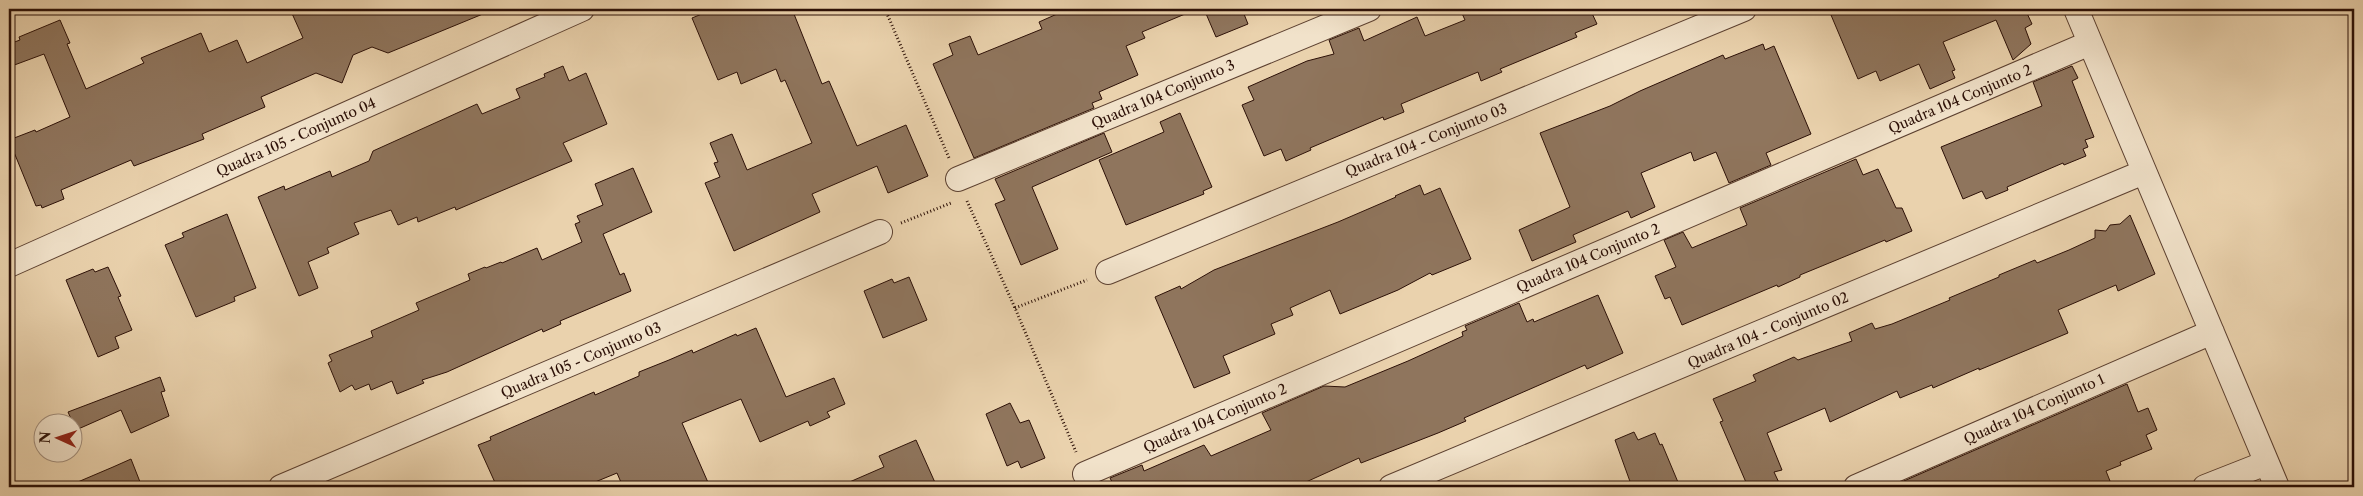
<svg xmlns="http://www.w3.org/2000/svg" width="2363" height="496" viewBox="0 0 2363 496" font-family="'Libre Caslon Text',serif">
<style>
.building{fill:#8f755d;stroke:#2c1007}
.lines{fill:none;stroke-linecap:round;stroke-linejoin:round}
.street-casing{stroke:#5c4030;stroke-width:26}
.path{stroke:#2c1007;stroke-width:3;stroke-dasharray:1 2.5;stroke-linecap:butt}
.street{stroke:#f1e2ca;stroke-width:24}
.labels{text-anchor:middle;stroke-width:5;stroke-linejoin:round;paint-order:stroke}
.street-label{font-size:14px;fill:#2c1007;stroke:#f1e2ca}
</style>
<rect width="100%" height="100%" fill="#ead2ad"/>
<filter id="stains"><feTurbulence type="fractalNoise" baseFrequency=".004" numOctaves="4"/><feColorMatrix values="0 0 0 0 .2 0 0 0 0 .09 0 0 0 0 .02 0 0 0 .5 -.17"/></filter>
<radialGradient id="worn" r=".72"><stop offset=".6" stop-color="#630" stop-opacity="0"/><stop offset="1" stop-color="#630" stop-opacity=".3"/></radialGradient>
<!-- building -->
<path class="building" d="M290,9H495L388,53L372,47L353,55L342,83L316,73L261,97L265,107L202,134L204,139L134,166L131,160L61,190L64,199L42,208L41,205L36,206L9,140L35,130L36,132L70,117L44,54L9,67V44L20,40L19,37L60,20L70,43L67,44L86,89L144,63L141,58L201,33L209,52L237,40L247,63L303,38Z
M714,9H792L822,84L829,81L857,146L906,125L928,176L888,193L877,166L812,194L820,212L734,251L705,183L720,177L714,163L718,162L710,143L732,134L747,170L812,143L785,80L781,82L776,69L741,84L737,72L718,80L692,18Z
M1054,9H1197L1142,32L1145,38L1126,46L1138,75L1099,92L1102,99L1092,103L1094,108L974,158L933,64L953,55L949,44L970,36L978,55L1042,29L1039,22L1057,14Z
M1204,9H1242L1248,24L1216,37Z
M1460,9H1590L1597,24L1575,33L1577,37L1500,69L1502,72L1481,81L1478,72L1401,104L1404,112L1384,120L1383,117L1310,148L1311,150L1286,161L1281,149L1264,156L1242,105L1254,100L1248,87L1307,61L1334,54L1329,40L1359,28L1364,41L1417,17L1425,36L1465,20Z
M1846,9H2025L2032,24L2025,28L2031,44L2013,60L1996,20L1943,42L1955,70L1952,71L1955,78L1930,89L1919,64L1880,81L1876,71L1858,79L1831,15Z
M1763,44L1765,50L1774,46L1811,134L1766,153L1771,165L1729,183L1716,152L1694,161L1691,152L1641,173L1655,207L1631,218L1628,211L1573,235L1576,242L1532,261L1519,230L1570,207L1540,133L1610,106L1640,91L1723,55L1725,59Z
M563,66L569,81L586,73L607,124L563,143L572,161L456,210L455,207L418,222L417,217L398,225L391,210L354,223L359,234L327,248L329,253L308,262L318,288L299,296L258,197L284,186L285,190L330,171L332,177L369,161L373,151L477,104L482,114L520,98L516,89L545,77L544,74Z
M2072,66L2078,78L2072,81L2094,137L2085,140L2088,147L2083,149L2086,156L2064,165L2063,163L2007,187L2008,190L1986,199L1982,191L1963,199L1941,147L2042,106L2033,82Z
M1180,113L1212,187L1203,191L1204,194L1126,225L1099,160L1164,132L1160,122Z
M1104,133L1112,152L1032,187L1058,249L1021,265L995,204L1005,200L995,179Z
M1856,159L1863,175L1878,169L1896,208H1902L1912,231L1886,242L1885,240L1800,275V277L1778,287L1777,285L1682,325L1670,297L1665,299L1655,276L1676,267L1664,240L1683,232L1692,248L1747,225L1740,208Z
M633,168L652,212L603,234L620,275L624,273L631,291L560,321L561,324L543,332L542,329L447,372L422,380L424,383L397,394L392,381L371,390L369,384L355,390L352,385L340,392L328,363L332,361L329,355L373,337L371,331L419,310L416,303L470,280L468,274L485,267L486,268L501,262L502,263L537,248L542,260L582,242L575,224L580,222L577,216L603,205L595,184Z
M1420,185L1424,195L1440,188L1471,259L1432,275L1430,273L1398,290L1340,314L1330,290L1290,308L1293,315L1271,324L1275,334L1223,356L1230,373L1194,388L1155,297L1180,286L1181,289L1214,270L1338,222L1396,197L1395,196Z
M227,214L256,288L234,297L235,301L196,317L165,245L184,237L182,233Z
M2130,215L2155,274L2118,291L2116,285L2058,310L2068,333L1979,370V368L1933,388L1932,385L1900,398L1897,391L1830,422L1825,408L1767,433L1782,470L1774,472L1781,487H1748L1720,422L1723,421L1713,399L1756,381L1753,375L1794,357L1798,360L1852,341L1849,333L1872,323L1875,329L1892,324L1950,300L1949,298L1999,277V275L2035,260L2037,263L2069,250L2095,238V230L2106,231L2110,225L2120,224Z
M108,267L121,296L118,297L132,330L115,337L119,348L98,357L66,280L93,269L95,272Z
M909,277L927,320L883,338L864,291L892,279L894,283Z
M1598,295L1623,353L1587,369L1585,365L1464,418L1466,421L1438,433L1361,463L1359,458L1306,482L1308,487H1106L1113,484L1110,478L1142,465L1144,471L1204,445L1211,456L1271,430L1262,413L1324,386L1345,387L1408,361L1463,336L1462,332L1467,330L1465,326L1519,303L1527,322L1533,319L1534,322Z
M756,328L786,397L834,378L845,404L827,412L830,417L810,426L808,421L760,442L741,399L682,423L710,487H623L617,473L583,487H497L478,445L491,440L490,437L594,392L595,395L639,376V372L669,360L692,350L693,353L736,334L737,336Z
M160,377L165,391L161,392L169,416L131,433L121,410L76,430L68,412Z
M2127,384L2138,412L2148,408L2157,430L2146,435L2152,449L2120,462L2121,465L2106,471L2110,481L2095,487H1890Z
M1010,403L1020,423L1029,420L1045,458L1021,468L1018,461L1007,466L986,414Z
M1634,432L1638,440L1655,433L1660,445L1662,444L1680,487H1632L1615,440Z
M916,440L937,487H838L884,467L879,456Z
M131,459L142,487H66L113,467Z"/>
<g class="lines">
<!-- street casing -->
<g class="street-casing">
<path id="street" d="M2076,9L2277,487
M958,179L1369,9
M9,265L582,9
M1108,272L1744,9
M1085,474L2090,43
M281,487L880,232
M1391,487L2144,172
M1856,487L2212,332
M2205,487L2266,463"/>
</g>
<!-- path -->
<path class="path" d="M885,9L949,158
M967,201L1015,308L1076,452
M901,223L951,203
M1015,308L1087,280"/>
<!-- street -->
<use href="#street" class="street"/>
</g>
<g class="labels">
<!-- street labels -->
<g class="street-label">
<text transform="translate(1163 94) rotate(-23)" y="5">Quadra 104 Conjunto 3</text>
<text transform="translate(1960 99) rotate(-23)" y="5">Quadra 104 Conjunto 2</text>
<text transform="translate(296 137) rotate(-24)" y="5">Quadra 105 - Conjunto 04</text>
<text transform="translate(1426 140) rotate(-22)" y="5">Quadra 104 - Conjunto 03</text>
<text transform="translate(1588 258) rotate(-23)" y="5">Quadra 104 Conjunto 2</text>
<text transform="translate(1768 330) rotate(-23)" y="5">Quadra 104 - Conjunto 02</text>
<text transform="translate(581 360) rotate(-23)" y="5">Quadra 105 - Conjunto 03</text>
<text transform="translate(2034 409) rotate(-24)" y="5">Quadra 104 Conjunto 1</text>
<text transform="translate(1215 418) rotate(-23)" y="5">Quadra 104 Conjunto 2</text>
</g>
</g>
<!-- margin -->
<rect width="2363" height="496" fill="none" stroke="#ead2ad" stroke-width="30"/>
<rect x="10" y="10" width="2343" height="476" fill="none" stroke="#2c1007" stroke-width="2.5"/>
<rect x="15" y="15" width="2333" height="466" fill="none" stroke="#2c1007"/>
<!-- north arrow -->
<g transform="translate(58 438) rotate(273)"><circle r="24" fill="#f1e2ca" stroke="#a28e7c"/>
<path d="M0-4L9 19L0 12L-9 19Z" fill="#8f2418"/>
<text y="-8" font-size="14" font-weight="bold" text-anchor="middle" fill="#2c1007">N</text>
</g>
<rect width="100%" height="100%" filter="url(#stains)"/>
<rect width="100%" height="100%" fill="url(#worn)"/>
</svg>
